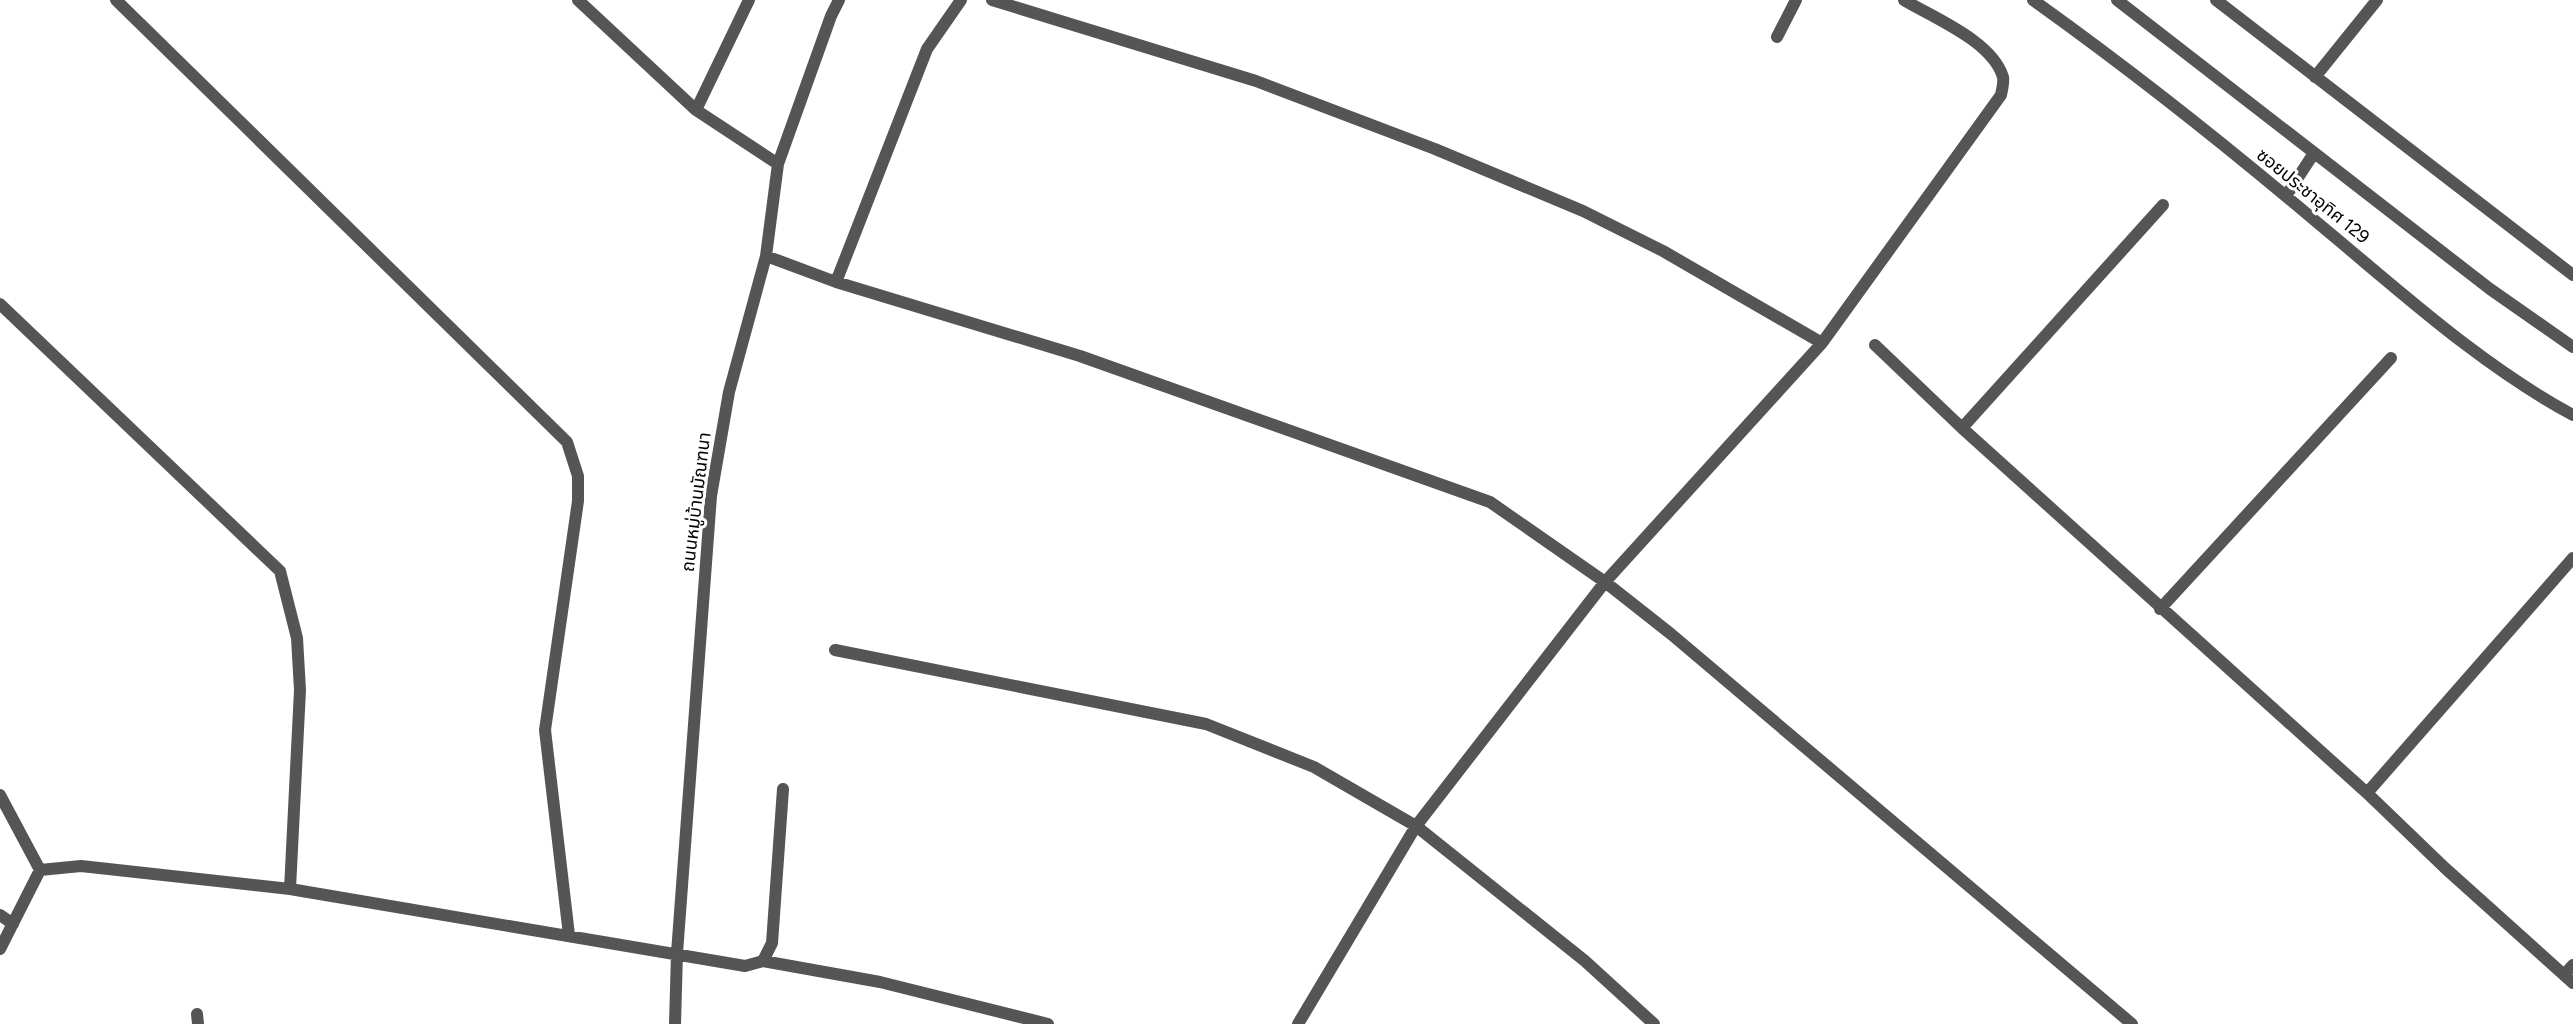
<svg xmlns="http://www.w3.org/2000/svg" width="2573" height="1024" viewBox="0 0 2573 1024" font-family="Figtree,'Noto Sans Thai',sans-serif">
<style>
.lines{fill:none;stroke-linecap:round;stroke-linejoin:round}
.street{stroke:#555;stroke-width:12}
.labels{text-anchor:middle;stroke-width:6;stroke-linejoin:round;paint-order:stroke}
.street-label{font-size:18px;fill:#000;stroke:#fff}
</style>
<rect width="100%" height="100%" fill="#fff"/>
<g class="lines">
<!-- street -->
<path class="street" d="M116,0L567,442L578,476V501L545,730L569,935
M578,0L696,110L778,164
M992,0L1256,81L1435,149L1583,211L1663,251L1822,343
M2033,0C2131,70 2227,146 2319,224C2400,291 2480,365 2573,415
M2117,0L2490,289L2573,347
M2216,0L2573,275
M1777,37L1796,0
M2315,77L2377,0
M696,110L749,0
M2286,196L2314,153
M766,256L836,282L1080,356L1490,502L1605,582L1671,634L2132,1024
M836,282L927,49L961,0
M0,304L280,571L297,638L300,690L290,889
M1875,345L1962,428L2367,793L2445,868L2573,983
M1962,428L2163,205
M2160,609L2391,358
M835,650L1206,724L1314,767L1416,826L1585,961L1654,1024
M2367,793L2573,558
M0,795L40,870L81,866L290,889L745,966L763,961L772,943L783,789
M0,915L13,924
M0,949L40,870
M763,961L880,982L1048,1024
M2564,975L2573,965
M197,1014L198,1024
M675,1024L677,953L711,496L729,392L766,256L778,164L831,16L839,0
M1298,1024L1416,826L1605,582L1822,343L2001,95C2002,90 2004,82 2003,77C1992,41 1934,18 1904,0"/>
</g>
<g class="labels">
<!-- street labels -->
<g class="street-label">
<text transform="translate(2313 196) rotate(39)" y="6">ซอยประชาอุทิศ 129</text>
<text transform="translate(696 502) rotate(-83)" y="6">ถนนหมู่บ้านมัณฑนา</text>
</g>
</g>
</svg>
